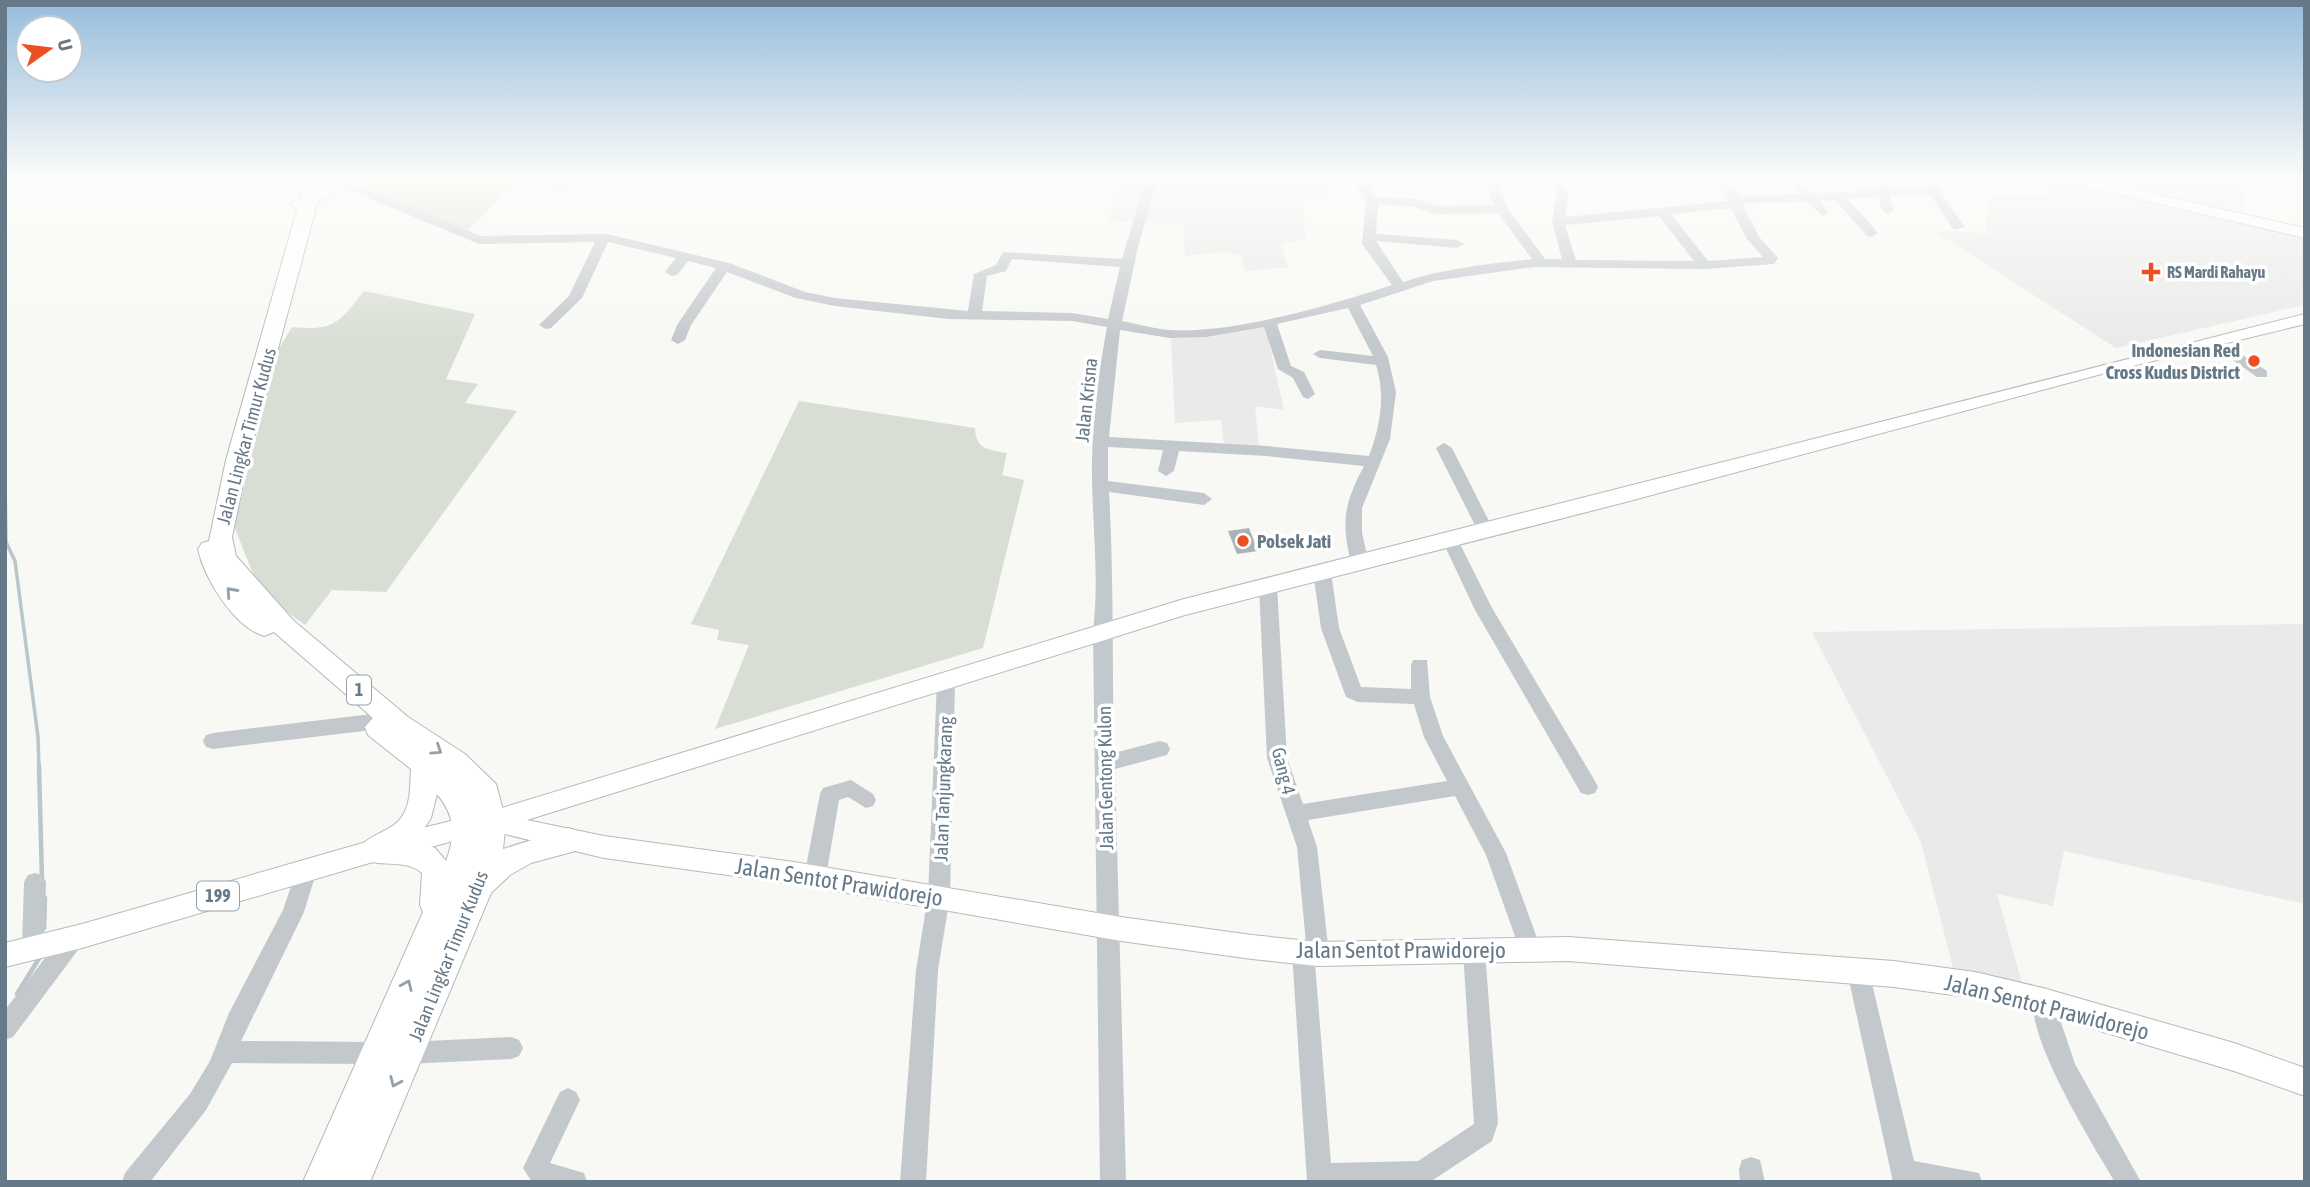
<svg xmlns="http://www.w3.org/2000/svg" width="2310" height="1187" viewBox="0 0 2310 1187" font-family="'Asap Condensed',sans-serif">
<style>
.built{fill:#e9eae9}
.green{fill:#d8ded4}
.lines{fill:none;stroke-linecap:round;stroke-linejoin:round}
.stream-far1{stroke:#b9c7ca;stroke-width:3.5}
.stream{stroke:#b9c7ca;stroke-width:4.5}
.building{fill:#aab3b9}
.major-casing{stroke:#b4babe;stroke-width:2}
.highway-casing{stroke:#b4b9bc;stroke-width:2}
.minor{fill:#c3c8cc;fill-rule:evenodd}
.major{fill:#fff;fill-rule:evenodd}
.highway{fill:#fff;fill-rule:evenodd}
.oneway{stroke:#94a1ac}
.poi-dot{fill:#ec5022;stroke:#fff;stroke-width:2.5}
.labels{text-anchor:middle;stroke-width:7;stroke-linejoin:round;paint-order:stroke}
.far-poi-label{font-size:16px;font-weight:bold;fill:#667988;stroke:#fff;text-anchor:start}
.shield{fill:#fff;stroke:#94a1ac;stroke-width:2}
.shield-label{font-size:18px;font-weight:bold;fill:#667988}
.poi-label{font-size:19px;font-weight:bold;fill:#667988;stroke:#fff;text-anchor:end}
.street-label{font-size:19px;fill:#667988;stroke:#fff}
.near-street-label{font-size:23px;fill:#667988;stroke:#fff}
</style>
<rect width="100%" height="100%" fill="#f8f8f5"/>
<!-- built -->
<path class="built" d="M1122,178H1358L1359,182H1328V198L1304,199L1305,240L1281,244L1288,267L1245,271L1241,256L1225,252L1185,256L1183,224L1108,221Z
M2090,178H2245L2244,213H2243Z
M2049,179L2305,239V305L2116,348L1937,233L1947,230L1987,234V197H2047Z
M1265,325L1284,410L1255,406L1259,447H1224L1221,420L1175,423L1171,337Z
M2305,624V904L2064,851L2053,906L1997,894L2024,990L1953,968L1921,842L1812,632Z"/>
<!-- green -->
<path class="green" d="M578,178L565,190L514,184L466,232L390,200L358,179Z
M364,291L475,314L446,379L478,384L465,403L517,411L386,592L332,590L305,625L270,599L255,579L234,526L278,350L292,327C334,331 338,324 364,291Z
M799,401L975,428C976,449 987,450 1007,453L1002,475L1024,480L983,648L715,729L749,645L717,640L719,630L691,624Z"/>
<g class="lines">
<!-- stream-far1 -->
<path class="stream-far1" d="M5,485L6,542L15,561L38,737L39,768"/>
<!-- stream -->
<path class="stream" d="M39,766L42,880
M44,928L45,898
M17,994L40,957"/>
</g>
<!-- building -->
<path class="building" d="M1249,528L1258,551L1237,554L1228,531Z"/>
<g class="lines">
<!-- major casing -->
<g class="major-casing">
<path id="major" d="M337,178H354L312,207L298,210L290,205Z
M2058,178H2084L2305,228V238L2065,182Z
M2305,314V324L2124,368L1622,503L1185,615L527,820L604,836L794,862L1121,917L1252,935L1318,942L1568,937L1894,961L1975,972L2043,988L2234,1043L2305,1068V1096L2234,1071L2043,1014L1975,998L1894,987L1568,961L1318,966L1252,959L1121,941L794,884L604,858L492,831L373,862L82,948L5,967V943L82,924L373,840L492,811L1184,599Z"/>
</g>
<!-- highway casing -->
<g class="highway-casing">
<path id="highway" d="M306,178H324L248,460L232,537L236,556L294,621L408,717L465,754L496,784L506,821L503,849L569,828L579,832L583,841L579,850L531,863L510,875L491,893L370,1182H303L423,912L420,905L422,873C406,859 382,867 363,860L358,851C367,832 395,833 404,813C411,801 410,783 411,769L368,735L365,727L373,718L274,632L264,636C234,627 204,578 198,549L202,543L209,541L226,460ZM437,794C455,815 456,835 446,861L435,848L416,841L431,818Z"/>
</g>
<!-- minor -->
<path class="minor" d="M329,178H342L481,236L607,234L729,263L805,292L835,298L968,311L974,274L996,265L1003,252L1122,259L1146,178H1158L1138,247L1122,321C1138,324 1154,329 1170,330C1231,334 1333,305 1392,285L1362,244L1366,200L1351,178H1363L1376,197L1416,199L1437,206L1494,205L1484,178H1496L1508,209L1545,259H1562L1552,222L1557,194L1549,178H1561L1569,194L1565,217L1729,201L1715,178H1727L1740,195L1801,194L1787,178H1800L1814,194L1877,189L1872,178H1884L1889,187H1925L1919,178H1931L1965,227L1954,230L1930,195H1890L1894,210L1888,214L1882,210L1878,196L1848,199L1878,233L1872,237L1867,236L1835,200L1820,201L1829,212L1823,216L1807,202L1742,203L1759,237L1778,258L1774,264L1704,269L1534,267L1433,281L1360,305L1388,357L1396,392L1390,439L1362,508V533L1369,563L1360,569L1351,563C1341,521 1344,504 1364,466L1266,456L1179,451L1174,471L1166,476L1158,471L1163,450L1108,447V481L1204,493L1212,499L1204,505L1109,492C1114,579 1112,666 1114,753L1160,741L1167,743L1170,749L1167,755L1115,769L1126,1182H1100L1093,631C1100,574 1091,517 1092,460C1093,415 1099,371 1107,327L1072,321L948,319L835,306L796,298L727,272L691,325L685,340L678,344L671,340L677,325L716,268L688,261L677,275L672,276L665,272L676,258L608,242L582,298L551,328L546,329L539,325L569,296L595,242L479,244L330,182ZM1378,204L1414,207L1436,214L1498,213L1532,259C1488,264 1445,268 1403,282L1376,241L1457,248L1464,244L1457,240L1376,234ZM1731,208L1747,239L1763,257L1708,261L1671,214ZM1659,216L1694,261L1576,260L1565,225ZM1012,259L1120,267L1108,319L1072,313L982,311L987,276L1006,271ZM1348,308L1373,356L1320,350L1313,354L1320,358L1376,365C1386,396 1380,427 1369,456L1266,446L1109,437L1120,330L1170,338L1206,337L1264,327L1278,369L1293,378L1303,397L1308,399L1315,394L1304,372L1291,366L1277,324Z
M2215,337L2267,371V377H2257L2210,344V338Z
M1444,443L1452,448L1494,531L1492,535L1486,537L1478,531L1436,448Z
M1450,534L1458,540L1492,608L1595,781L1598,787L1595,793L1588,795L1581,793L1475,610L1442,540Z
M1322,566L1331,572L1339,628L1361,687L1411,689V665L1413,660H1427L1430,697L1443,736L1506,853L1541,949L1538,956L1530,959L1522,956L1486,855L1455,796L1308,820L1317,847L1329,954L1326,961L1315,963L1331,1163L1418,1161L1474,1124L1463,951L1466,944L1474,941L1482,944L1485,951L1498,1123L1492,1141L1430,1182H1307L1292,952L1295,945L1306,943L1297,847L1267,758L1259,586L1262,582L1268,580L1277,586L1287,758L1303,804L1447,781L1424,737L1414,704L1358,702L1346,697L1321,628L1313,572Z
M946,675L953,677L955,682L950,896L938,970L926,1182H900L916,970L928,896L937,682L939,677Z
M372,714L379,717L382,722L379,727L372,730L213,749L206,747L203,741L206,735L213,733Z
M851,780L873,794L876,800L873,806L866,808L848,797L839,800L826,877L822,884L815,886L808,884L804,877L820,794L823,788Z
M306,861L313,863L317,870L304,912L241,1041L377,1042L385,1045L389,1053L385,1061L377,1064L232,1063L206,1110L150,1182H122L125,1173L190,1094L210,1061L229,1013L283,910L299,863Z
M35,873L42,875L46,882L44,948L41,955L33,958L25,955L22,948L24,882L28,875Z
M73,929L81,932L84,939L81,946L13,1037L5,1040V1010L65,932Z
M1858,961L1866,964L1869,971L1914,1161L1979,1173L1982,1182H1893L1847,971L1850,964Z
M2043,990L2051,993L2075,1064L2141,1182H2115C2095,1148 2020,1029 2035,993Z
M511,1037L519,1040L523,1048L519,1056L511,1059L407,1064L399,1061L395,1053L399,1045L407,1042Z
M568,1088L576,1092L580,1100L550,1163L584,1173L587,1182H532L523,1168L560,1092Z
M1751,1157L1760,1160L1765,1182H1740L1739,1169L1742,1160Z"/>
<!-- major -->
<use href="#major" class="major"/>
<!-- highway -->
<use href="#highway" class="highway"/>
</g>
<!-- one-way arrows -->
<defs><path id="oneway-chevron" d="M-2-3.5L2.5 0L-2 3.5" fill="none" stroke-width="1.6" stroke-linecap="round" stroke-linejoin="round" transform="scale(1.75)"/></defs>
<g class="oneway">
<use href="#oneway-chevron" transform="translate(231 592) rotate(-132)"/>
<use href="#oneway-chevron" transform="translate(437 750) rotate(34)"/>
<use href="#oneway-chevron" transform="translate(407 985) rotate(-66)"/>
<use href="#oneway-chevron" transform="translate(395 1082) rotate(114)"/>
</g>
<!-- sky -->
<linearGradient id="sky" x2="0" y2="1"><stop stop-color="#95bcdc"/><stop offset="0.52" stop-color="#fcfcfa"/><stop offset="1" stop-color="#fcfcfa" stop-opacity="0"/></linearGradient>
<rect width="2310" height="344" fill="url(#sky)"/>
<!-- markers -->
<g class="poi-dot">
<path d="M2147.5 261.5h7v7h7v7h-7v7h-7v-7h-7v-7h7z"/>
<circle cx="2254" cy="361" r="7"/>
<circle cx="1243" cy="541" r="7"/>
</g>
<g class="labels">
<!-- far-poi labels -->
<g class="far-poi-label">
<text x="2167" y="278">RS Mardi Rahayu</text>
</g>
<!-- shield labels -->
<g class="shield">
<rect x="347" y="675.5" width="24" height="29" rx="5"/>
<rect x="197" y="881.5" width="42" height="29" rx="5"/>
</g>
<g class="shield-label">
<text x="359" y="696">1</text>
<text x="218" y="902">199</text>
</g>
<!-- poi labels -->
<g class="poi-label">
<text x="2240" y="357">Indonesian Red<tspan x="2240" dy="22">Cross Kudus District</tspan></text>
<text x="1257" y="548" text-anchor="start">Polsek Jati</text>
</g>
<!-- street labels -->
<g class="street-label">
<text transform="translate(1086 400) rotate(-84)" y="7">Jalan Krisna</text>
<text transform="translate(246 436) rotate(-75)" y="7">Jalan Lingkar Timur Kudus</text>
<text transform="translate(1284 771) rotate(76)" y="7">Gang 4</text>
<text transform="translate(1105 778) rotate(-91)" y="7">Jalan Gentong Kulon</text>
<text transform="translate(943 789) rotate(-88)" y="7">Jalan Tanjungkarang</text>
<text transform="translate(448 956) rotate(-68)" y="7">Jalan Lingkar Timur Kudus</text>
</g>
<!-- near-street labels -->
<g class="near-street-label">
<text transform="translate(839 882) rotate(9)" y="8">Jalan Sentot Prawidorejo</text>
<text x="1401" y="958">Jalan Sentot Prawidorejo</text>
<text transform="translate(2047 1007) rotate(14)" y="8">Jalan Sentot Prawidorejo</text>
</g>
</g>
<!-- border -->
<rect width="2310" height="1187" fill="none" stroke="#667988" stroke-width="14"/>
<!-- north arrow -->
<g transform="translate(49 49) rotate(76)"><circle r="33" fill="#ffffff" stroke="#c2c9cf" stroke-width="2"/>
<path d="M0-5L12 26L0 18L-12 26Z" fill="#ec5022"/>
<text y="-10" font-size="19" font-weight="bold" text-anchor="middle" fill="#667988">U</text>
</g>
</svg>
